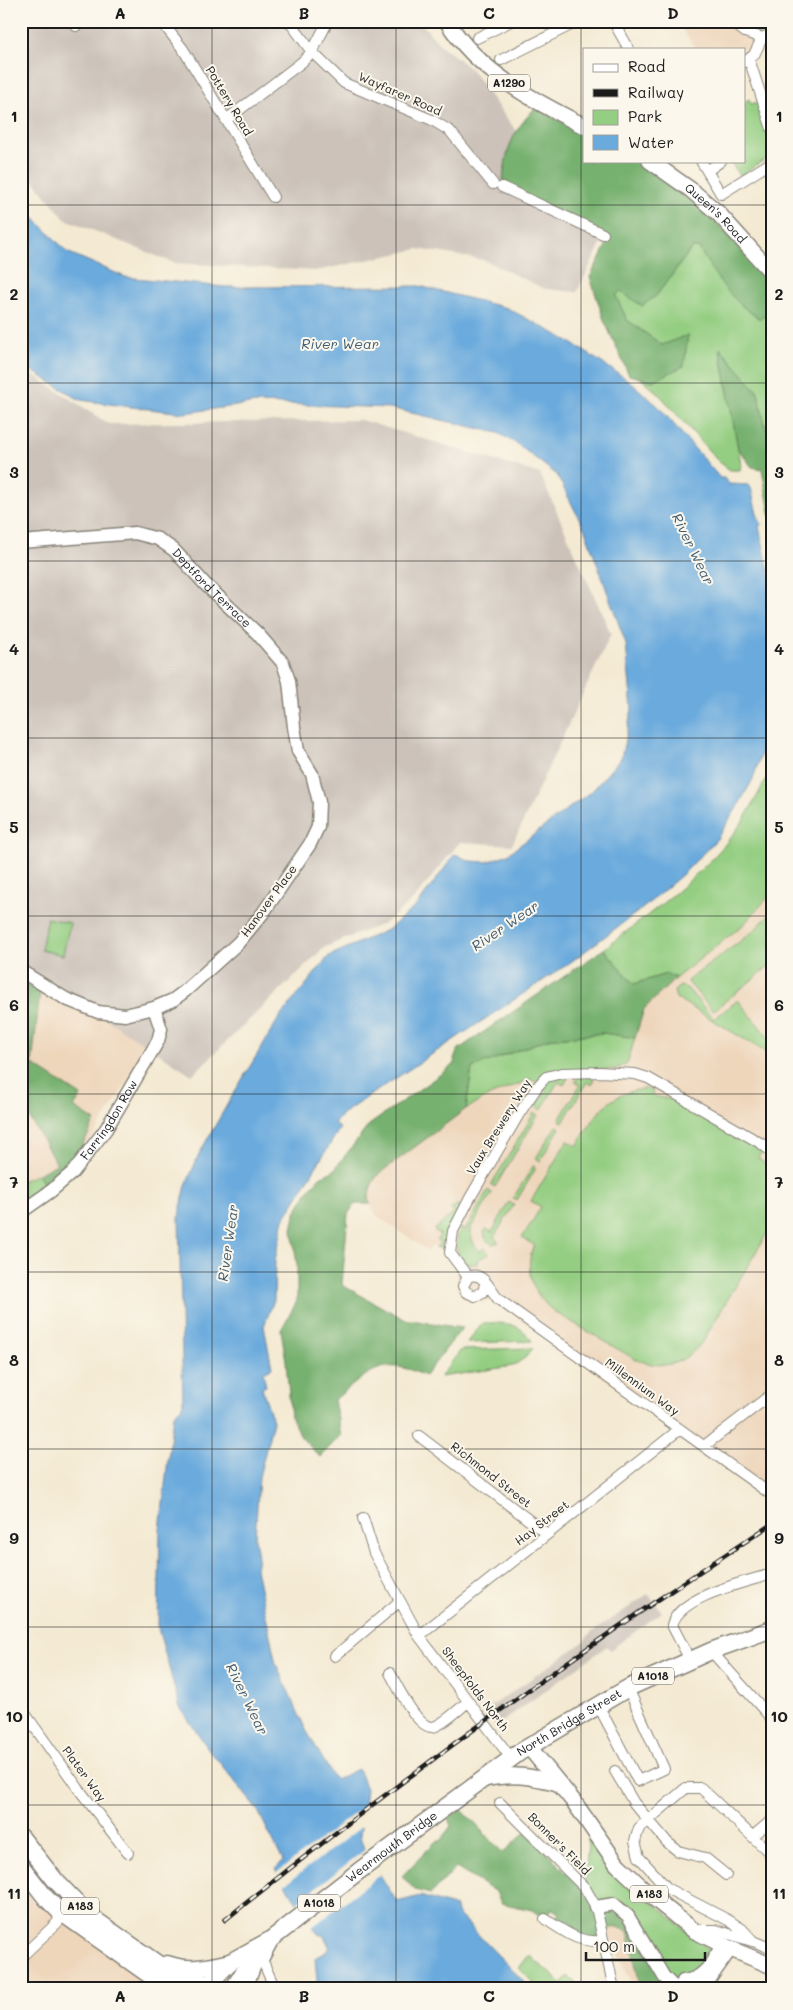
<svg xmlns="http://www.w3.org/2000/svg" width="793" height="2010" viewBox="0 0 793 2010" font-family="Mali,sans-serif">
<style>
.built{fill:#eed6bb}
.industrial{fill:#ccc2b9}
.green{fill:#94ce82;stroke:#58754f}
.forest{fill:#77b170;stroke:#4a6646}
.water{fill:#6aaadd;stroke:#43637c}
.pier{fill:#f4ead3}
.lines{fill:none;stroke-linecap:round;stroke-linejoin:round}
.minor-casing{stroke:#888378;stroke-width:12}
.tertiary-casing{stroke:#888378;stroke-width:15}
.primary-casing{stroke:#888378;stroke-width:18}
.trunk-casing{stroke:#888378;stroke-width:19}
.minor{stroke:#fff;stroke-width:10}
.tertiary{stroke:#fff;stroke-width:12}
.primary{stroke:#fff;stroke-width:15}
.trunk{stroke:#fff;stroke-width:16}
.rail-casing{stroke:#1c1c1c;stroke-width:4.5}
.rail{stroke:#fbf7ec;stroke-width:2.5;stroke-dasharray:8;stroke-linecap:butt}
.grid{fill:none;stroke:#1c1c1c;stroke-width:1;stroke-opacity:0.55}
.labels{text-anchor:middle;stroke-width:4;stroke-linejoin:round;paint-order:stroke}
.shield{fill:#fbf7ec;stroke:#5f5e5a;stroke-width:1}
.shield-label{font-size:11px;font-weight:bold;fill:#1c1c1c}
.street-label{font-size:12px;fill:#1c1c1c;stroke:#fbf7ec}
.water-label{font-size:14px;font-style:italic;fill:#3f5c73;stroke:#fbf7ec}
.neatline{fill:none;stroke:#1c1c1c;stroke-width:2}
.grid-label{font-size:16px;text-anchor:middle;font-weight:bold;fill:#1c1c1c}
</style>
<rect width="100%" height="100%" fill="#fbf7ec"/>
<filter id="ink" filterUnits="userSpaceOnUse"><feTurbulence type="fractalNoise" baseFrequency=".02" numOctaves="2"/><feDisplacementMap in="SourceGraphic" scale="10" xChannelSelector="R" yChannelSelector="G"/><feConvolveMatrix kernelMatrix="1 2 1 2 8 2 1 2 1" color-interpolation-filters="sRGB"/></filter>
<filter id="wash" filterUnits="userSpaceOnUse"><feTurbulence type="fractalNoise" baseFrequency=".0096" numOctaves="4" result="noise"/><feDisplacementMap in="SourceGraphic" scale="20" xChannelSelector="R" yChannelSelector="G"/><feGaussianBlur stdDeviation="1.12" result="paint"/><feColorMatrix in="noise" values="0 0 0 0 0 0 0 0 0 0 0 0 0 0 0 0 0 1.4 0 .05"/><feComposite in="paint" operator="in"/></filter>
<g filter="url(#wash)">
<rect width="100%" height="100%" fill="#f4ead3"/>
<!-- built -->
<path class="built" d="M676,21H772V50L744,57V49H696Z
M772,893V1501L697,1444L499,1304L492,1302L474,1303L464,1299L458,1290L457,1272L447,1253L432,1246L428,1251L376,1215L372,1210L369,1199L372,1180L380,1173L439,1127L487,1097L532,1078L534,1082L626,1064L644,1009L676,978L744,924Z
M21,978L74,1010L100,1018L135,1019L154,1039L83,1153L69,1169L21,1206Z
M21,1876L155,1989H21Z
M614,1904L673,1986L707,1983L711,1989H634L596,1907Z"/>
<!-- industrial -->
<path class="industrial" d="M32,21H420L437,42L472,70L501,111L541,163L615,216L577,292L545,289L484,260L418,249L316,271L174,263L65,219L21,165V28Z
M21,367L109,424L361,420L540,474L611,634L512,845L460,842L414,899L385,923L325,947L192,1075L53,985L21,969Z
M648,1594L662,1612L610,1650L607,1646L496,1726L485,1711L582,1643L591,1633Z"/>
<!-- green -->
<path class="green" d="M731,21H770L772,34L762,38Z
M749,99L751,104L757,102L772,145V155L740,176L730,161H744V102Z
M692,248H699C716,277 730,300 760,319L772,311V433L766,430L758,392L720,349L741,464L740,470H730L718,461L658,393L640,378L653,381L688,336L662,345L627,320L615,296L620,291L656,296Z
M772,768V893L744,924L676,978L666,974L634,984L604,949C651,912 702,877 738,828C751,810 761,788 772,768Z
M772,912V964L713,1011L687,981L751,933Z
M47,918L70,923L63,955L41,950Z
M680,986L687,988L714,1019L738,1000L772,1042V1056L676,998L674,991Z
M603,1033L635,1038L627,1064L616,1069L546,1074L534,1082L531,1079L487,1097L466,1109L472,1068L547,1039Z
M579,1076H592L594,1081L592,1085L587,1082L563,1122L559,1120L580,1085L575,1081Z
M568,1077L564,1085L558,1082L541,1110L536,1107L546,1091L541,1087L550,1078Z
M652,1088L653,1096L675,1100L762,1152L758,1158L765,1163L772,1173V1225L703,1341C683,1366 663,1371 633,1358L553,1311C533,1294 523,1270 534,1245L522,1238L541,1207L531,1201L567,1141L577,1146C597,1112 609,1091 652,1088Z
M534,1113L538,1115L495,1187L491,1185Z
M556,1126L560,1128L540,1161L536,1158Z
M534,1165L535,1170L517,1200L513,1198Z
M38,1174L45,1186L21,1203V1181Z
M488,1190L492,1193L471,1228C471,1238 472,1244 480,1251L483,1248L487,1250L489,1254L477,1260V1264C456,1268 453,1243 461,1228L465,1231Z
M509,1202L514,1205L494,1237L499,1242L492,1244L486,1240L484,1233L486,1229L492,1232Z
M457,1205L461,1206L447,1237L448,1251L436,1247L440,1243L437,1240L440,1235L434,1230L454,1213L451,1209Z
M482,1323C503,1323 519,1321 532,1341L467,1343Z
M533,1348L526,1357L513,1366L440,1377L461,1350Z
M588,1839L603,1859L715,1955L708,1968L681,1981L664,1977L628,1916L596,1907L585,1888Z
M529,1955L561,1983L568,1976L582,1989H539L519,1968Z"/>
<!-- forest -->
<path class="forest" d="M535,108L584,133V161H638L644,165L669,181L721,227L772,283V311L760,319C730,300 716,278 699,248H692L656,296L642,306L620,291L616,296L627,320L662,345L688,335L684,366L653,381L629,375L604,320L590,277L610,238L502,187C507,150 508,137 535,108Z
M720,348L758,392L766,430L772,433V523L762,469L752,467L738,449Z
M604,949L634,984L666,974L676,978L644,1009L635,1038L603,1033L547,1039L472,1068L466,1109L380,1173C372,1181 367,1192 370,1204H355L348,1214L342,1285L404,1319L462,1328L425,1376C380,1354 368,1374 334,1400L341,1435L320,1457L301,1437L291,1418L286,1361L281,1330L297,1301V1265L292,1229L296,1211L308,1191L320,1177L333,1171L369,1125L455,1064L454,1058L459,1049Z
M21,980L40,992L32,1064L81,1096L74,1107L95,1121C90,1130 86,1140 80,1149C72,1164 58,1175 45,1186L38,1174L57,1164L21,1104V1023H24V992L21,990Z
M461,1809L503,1853L527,1830L596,1906L614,1904L673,1986L707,1983L711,1989H641L628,1932L617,1927L601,1930L603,1941L573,1937L555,1919L559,1913L551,1908L545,1919L532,1910L501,1903L496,1892L456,1868L431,1894L415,1890L402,1876L436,1841H440L451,1826L448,1818Z"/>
<!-- water -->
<path class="water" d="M21,204L67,252L125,277L225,287L419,286L507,308L567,340L628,380L658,406L720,478H724L729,484L749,485L751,488L757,514L762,525L759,526L772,584V708L763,748L753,779L738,806L716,840L683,874L643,908L568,964L342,1114L334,1124L340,1128L284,1219L275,1260L274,1300L264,1326L272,1368L263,1372L266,1386L262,1388L273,1421L259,1477L255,1538L258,1557L256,1569L276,1664L306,1730L335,1780L358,1769L366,1789L360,1836L364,1849L397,1902L420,1896L456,1907L457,1913L531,1989H324L317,1981L315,1958L330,1948L324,1936L318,1934L314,1928L275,1869L283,1861L257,1809L210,1751L180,1708L158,1628L160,1530L173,1415L183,1406L179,1216L186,1185L200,1152L231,1098L279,1018L329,956L389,929L418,904L455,854L470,861L487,862L508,854L593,790L621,758L632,709L626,644L585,530L557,475L517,444L498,433L390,408L257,403L184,413L131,407L80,400L21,364Z"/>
<!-- pier -->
<path class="pier" d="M367,1804L364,1825L283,1886L275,1874Z
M366,1849L382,1873L311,1928L295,1904Z"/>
</g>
<g filter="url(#ink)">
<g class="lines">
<!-- minor casing -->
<g class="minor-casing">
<path id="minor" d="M72,21L76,26L82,21
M161,21L183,49L273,197
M289,21L312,52L344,83L432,120L450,131L493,184
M613,21L629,49
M731,21L745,32L762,38L772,34
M477,38L511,21
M749,59L772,129
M501,60L579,21
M744,62L754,55L762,38
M226,120L302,62L312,52L328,21
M701,161L721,194L772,162
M707,171L721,161
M502,187L603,234
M468,1277L450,1253L453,1231L470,1198L519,1114L537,1087L546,1077L562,1073L600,1072L635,1074L648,1078L762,1144L772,1152
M485,1284L483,1292L475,1296L466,1292L463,1286L468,1277C482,1270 490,1289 498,1299L772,1495
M419,1436L547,1534
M704,1446L772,1394
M363,1518L374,1553L419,1636L511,1758
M419,1636L680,1429
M711,1651L772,1719
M335,1656L400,1601
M690,1660L672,1625C679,1596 746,1582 772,1574
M390,1673C397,1685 417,1729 433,1727C443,1725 460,1708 468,1702
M598,1705L638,1781L664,1769L628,1688
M21,1708L78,1788L128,1853
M615,1771L634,1803L667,1842L678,1851L705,1858L726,1875
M500,1803L585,1888L596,1907L614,1989
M753,1836L772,1820
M772,1855L701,1788H686L639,1828L635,1841L639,1857L668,1889L728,1920L742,1929L753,1941L765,1946H772
M545,1919C566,1932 577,1943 603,1941
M696,1930H716L752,1941
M21,1957L58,1922L59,1911
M261,1957L275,1989"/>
</g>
<!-- tertiary casing -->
<g class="tertiary-casing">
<g id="tertiary">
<path d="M770,21L772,25"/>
<path id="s1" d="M21,542L135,533L158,539L174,550L205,584L258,634L283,663L289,681L294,727L298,751L312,774L319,802L318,827L310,844L263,913L238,943L185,991L173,1000L154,1008L125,1015L98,1012L66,999L21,971"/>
<path id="s2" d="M21,1212L51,1191L73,1172L106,1129L158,1041L161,1029L154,1008"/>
<path d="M596,1907L614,1904L628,1916L664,1977L673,1986L688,1989L707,1983L731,1949"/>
<path d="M683,1981C705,1979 712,1962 722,1945"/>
</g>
</g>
<!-- primary casing -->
<g class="primary-casing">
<g id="primary">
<path d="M447,21C477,71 534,101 584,126"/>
<path id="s3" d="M650,161L691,190L718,213L772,273"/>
<path d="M529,1747L574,1802L617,1864L650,1895L693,1930L731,1949L772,1966"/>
<path d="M484,1779C513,1773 529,1776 558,1783"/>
<path d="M244,1989L253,1966"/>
</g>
</g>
<!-- trunk casing -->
<g class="trunk-casing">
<g id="trunk">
<path d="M21,1837L55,1880L81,1907L97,1921L178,1978L188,1981L204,1983"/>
<path d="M21,1866L46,1898L59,1911L169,1989"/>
<path d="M167,1964C189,1972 208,1967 230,1962"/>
<path id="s4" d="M212,1981L230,1962L270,1940L359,1871L520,1752L628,1688L711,1651L772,1629"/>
<path d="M233,1989L243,1973L261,1957L269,1942"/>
</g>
</g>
<!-- minor -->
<use href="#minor" class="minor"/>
<!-- tertiary -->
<use href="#tertiary" class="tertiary"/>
<!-- primary -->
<use href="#primary" class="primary"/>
<!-- trunk -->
<use href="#trunk" class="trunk"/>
<!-- rail casing -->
<g class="rail-casing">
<path id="rail" d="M225,1920C400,1779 583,1647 772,1524"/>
</g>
<!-- rail -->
<use href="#rail" class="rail"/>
</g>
</g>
<!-- grid -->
<path class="grid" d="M212,21V1989M396,21V1989M581,21V1989M21,205H772M21,383H772M21,561H772M21,738H772M21,916H772M21,1094H772M21,1272H772M21,1449H772M21,1627H772M21,1805H772"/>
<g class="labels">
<!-- shield labels -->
<g class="shield">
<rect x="488" y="74.5" width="42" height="17" rx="4"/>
<rect x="632" y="1667.5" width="42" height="17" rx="4"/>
<rect x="630" y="1885.5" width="38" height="17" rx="4"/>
<rect x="298" y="1894.5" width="42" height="17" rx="4"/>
<rect x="61" y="1897.5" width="38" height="17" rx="4"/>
</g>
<g class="shield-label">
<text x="509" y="87">A1290</text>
<text x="653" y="1680">A1018</text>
<text x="649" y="1898">A183</text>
<text x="319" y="1907">A1018</text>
<text x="80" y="1910">A183</text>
</g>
<!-- street labels -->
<g class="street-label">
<text transform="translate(400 94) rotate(24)" y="4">Wayfarer Road</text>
<text transform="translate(229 101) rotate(59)" y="4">Pottery Road</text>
<text dy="4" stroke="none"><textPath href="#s3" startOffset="84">Queen's Road</textPath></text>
<text dy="4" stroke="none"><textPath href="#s1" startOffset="211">Deptford Terrace</textPath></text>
<text transform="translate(269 901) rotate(-54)" y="4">Hanover Place</text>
<text dy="4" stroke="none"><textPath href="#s2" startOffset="129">Farringdon Row</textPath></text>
<text transform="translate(499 1127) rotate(-58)" y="4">Vaux Brewery Way</text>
<text transform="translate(642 1387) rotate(36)" y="4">Millennium Way</text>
<text transform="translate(491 1475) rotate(38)" y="4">Richmond Street</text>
<text transform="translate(542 1523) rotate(-38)" y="4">Hay Street</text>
<text transform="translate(475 1689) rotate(53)" y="4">Sheepfolds North</text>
<text dy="4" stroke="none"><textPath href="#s4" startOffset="442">North Bridge Street</textPath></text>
<text transform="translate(84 1774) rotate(54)" y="4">Plater Way</text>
<text transform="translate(559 1844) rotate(45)" y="4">Bonner's Field</text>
<text dy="4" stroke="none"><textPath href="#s4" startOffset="225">Wearmouth Bridge</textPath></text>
</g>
<!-- water labels -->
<g class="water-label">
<text x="340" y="349">River Wear</text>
<text transform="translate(693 549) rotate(64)" y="5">River Wear</text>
<text transform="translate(505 926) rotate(-34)" y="5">River Wear</text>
<text transform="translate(228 1243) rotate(-82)" y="5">River Wear</text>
<text transform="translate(247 1699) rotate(64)" y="5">River Wear</text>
</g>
</g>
<!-- margin -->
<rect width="793" height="2010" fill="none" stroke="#fbf7ec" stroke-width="55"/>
<!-- legend -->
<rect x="583" y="48" width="162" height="115" fill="#fbf7ec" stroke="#a29f99"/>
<rect x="593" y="64" width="25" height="8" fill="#ffffff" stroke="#a29f99"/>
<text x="628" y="72" font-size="15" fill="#1c1c1c">Road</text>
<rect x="593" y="89" width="25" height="8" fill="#1c1c1c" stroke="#a29f99"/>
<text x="628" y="98" font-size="15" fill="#1c1c1c">Railway</text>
<rect x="593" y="110" width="25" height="15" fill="#94ce82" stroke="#a29f99"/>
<text x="628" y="122" font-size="15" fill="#1c1c1c">Park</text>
<rect x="593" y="135" width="25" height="15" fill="#6aaadd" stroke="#a29f99"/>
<text x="628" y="148" font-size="15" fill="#1c1c1c">Water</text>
<!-- scale -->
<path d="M586 1952v8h119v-8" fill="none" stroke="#1c1c1c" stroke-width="2.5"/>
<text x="593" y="1952" font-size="15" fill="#1c1c1c" stroke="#fbf7ec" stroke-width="4" paint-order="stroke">100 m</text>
<rect x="28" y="28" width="738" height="1954" class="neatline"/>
<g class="grid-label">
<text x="120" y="19">A</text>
<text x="304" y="19">B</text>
<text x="489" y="19">C</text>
<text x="673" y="19">D</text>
<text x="14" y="122">1</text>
<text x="779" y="122">1</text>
<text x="14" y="300">2</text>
<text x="779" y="300">2</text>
<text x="14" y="478">3</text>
<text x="779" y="478">3</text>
<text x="14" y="655">4</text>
<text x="779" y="655">4</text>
<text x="14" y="833">5</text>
<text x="779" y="833">5</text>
<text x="14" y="1011">6</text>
<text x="779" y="1011">6</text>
<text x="14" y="1188">7</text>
<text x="779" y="1188">7</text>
<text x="14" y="1366">8</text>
<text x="779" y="1366">8</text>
<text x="14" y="1544">9</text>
<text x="779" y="1544">9</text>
<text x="14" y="1722">10</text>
<text x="779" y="1722">10</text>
<text x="14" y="1899">11</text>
<text x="779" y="1899">11</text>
<text x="120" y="2002">A</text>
<text x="304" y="2002">B</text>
<text x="489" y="2002">C</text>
<text x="673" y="2002">D</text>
</g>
</svg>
